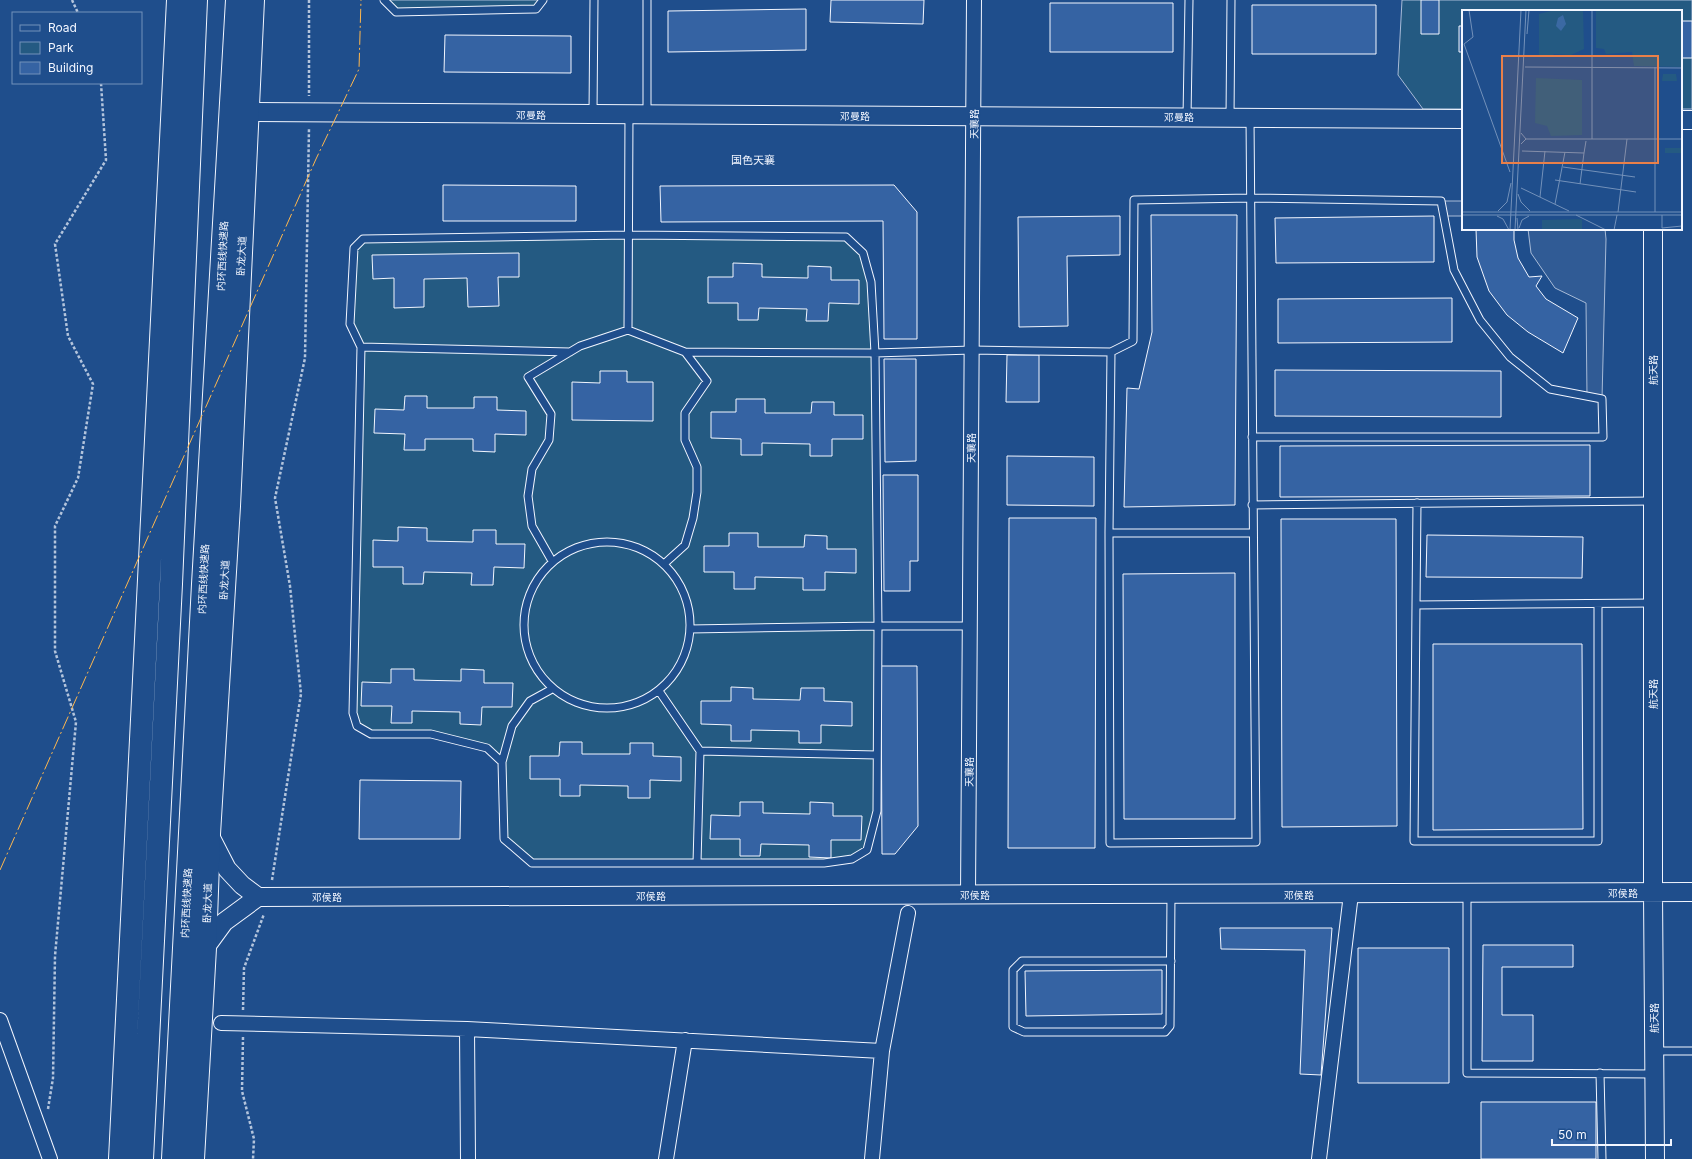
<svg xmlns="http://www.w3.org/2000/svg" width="1692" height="1159" viewBox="0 0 1692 1159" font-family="Inter,'Noto Sans SC',sans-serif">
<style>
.green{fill:#245a82;stroke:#a8bbd7}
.parking{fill:#305b95;stroke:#a8bbd7}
.building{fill:#3563a3;stroke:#f2f6ff}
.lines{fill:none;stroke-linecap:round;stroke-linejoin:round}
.service-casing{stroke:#f2f6ff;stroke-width:9}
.minor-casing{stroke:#f2f6ff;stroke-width:16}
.tertiary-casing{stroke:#f2f6ff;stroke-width:20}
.trunk-casing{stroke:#f2f6ff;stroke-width:24}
.path{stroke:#b3c4dc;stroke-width:2.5;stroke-dasharray:3 2;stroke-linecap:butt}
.service{stroke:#1f4e8c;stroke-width:7}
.minor{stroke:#1f4e8c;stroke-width:14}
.tertiary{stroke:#1f4e8c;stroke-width:18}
.trunk{stroke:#1f4e8c;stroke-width:22}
.power{stroke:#ffb74d;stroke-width:1;stroke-dasharray:14 3 2 3;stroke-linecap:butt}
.labels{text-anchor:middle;stroke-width:3;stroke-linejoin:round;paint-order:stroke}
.street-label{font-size:10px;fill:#f2f6ff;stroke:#1f4e8c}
.neighbourhood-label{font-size:11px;fill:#f2f6ff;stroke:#1f4e8c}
.inset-road{fill:none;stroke:#7391ba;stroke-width:1}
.view{fill:#ea8049;fill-opacity:0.15;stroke:#ea8049;stroke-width:2}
.inset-edge{fill:none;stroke:#f2f6ff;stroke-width:2}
</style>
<rect width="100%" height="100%" fill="#1f4e8c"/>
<!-- green -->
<path class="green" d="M384,0H543L536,9L396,12Z
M1402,0H1692V109H1681V11H1463V109H1423L1398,75Z
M846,237L863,253L871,282L877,811L867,850L852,859L824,863H532L504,839L502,762L487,748L431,734H371L357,726L353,713L361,347L350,324L354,248L363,239Z"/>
<!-- parking -->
<path class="parking" d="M1441,201H1463V216H1444Z
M1528,229H1605L1606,239L1602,399L1587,397L1586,303L1555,288L1531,253Z"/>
<!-- building -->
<path class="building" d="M831,0H924L923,24L830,22Z
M1421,0H1439V34H1421Z
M1050,3H1173V52H1050Z
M1252,5H1376V54H1252Z
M806,9V50L668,52V11Z
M1681,21H1692V58H1681Z
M1459,26H1463V52H1459Z
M445,35L571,36V73L444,72Z
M443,185L576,186V221H443Z
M894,185L917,212V339H884L883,221L661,222L660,186Z
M1151,215H1237L1235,505L1124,507L1127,388L1139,389L1152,332Z
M1120,216V255L1067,256L1068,326L1019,327L1018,217Z
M1434,216V262L1276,263L1275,218Z
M1476,229H1514V240L1518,258L1529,277L1542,276L1536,286L1546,299L1578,318L1563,353L1528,332L1507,315L1489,291L1477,257Z
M519,253V277H498L499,306L468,307L467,278L424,279V307L394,308V278L373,279L372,255Z
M733,263L762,264V277L808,278V266L831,267V280H859V304L829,303L828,321H806L807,309L759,308L758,320H738V303H708V277H733Z
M1452,298V342L1278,343V299Z
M1007,355H1039V402H1006Z
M884,359H916V461L885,462Z
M1275,370L1501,371V417L1275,416Z
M600,371H627V382H653V421L572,420V382L600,383Z
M405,396H427V408H474V397H497V410L526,411V435L495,434V452L473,451V439H425V450H404L405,434L374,433L375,409L404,410Z
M736,399H765V413H811L812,402H834V415H863V439H832V456H810V444L762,443V455H741V439L711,438V412H736Z
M1590,445V496L1280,497V446Z
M1007,456L1094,457V506L1007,505Z
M883,475H918V561H910V591H884Z
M1009,518H1096L1095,848H1008Z
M1281,519H1396L1397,826L1282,827Z
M398,527L427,528V541L473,542V530H496V544H525L524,568L494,567L493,585H471L472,573L424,572L423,584H403V567H373V540L398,541Z
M729,533H758V547H804L805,535L827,536V549H856V573L825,572V590H803V578L755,577V589H734V572H704V546H729Z
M1427,535L1583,537L1582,578L1426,577Z
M1235,573V819H1124L1123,574Z
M1433,644H1582L1583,829L1433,830Z
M881,666H917L918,826L895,854H882Z
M391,669H414V680L461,681V669L484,670V683H513L512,707H482L481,725L460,724V712L412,711V723H391L392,706H361L362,682L391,683Z
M731,687L753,688V699L800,700L801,688H824V701L852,702V726L821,725V743H799V731L751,730V741H731V725L701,724V701H731Z
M560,742H582V754H630V743H653V756L681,757V781L650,780V798H628V786L580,785V796H560V779H530V756H559Z
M360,780L461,781L460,839H359Z
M740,802H763V813L810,814V802L833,803V816H862L861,840H831V858L809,857V845L761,844L760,856H740V839H710L711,815L740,816Z
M1220,928H1332L1321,1075L1300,1074L1305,950L1221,949Z
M1483,945H1573V967H1502V1015H1533V1061H1482Z
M1358,948H1449V1083H1358Z
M1162,970V1014L1026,1016L1025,971Z
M1481,1102H1596V1159H1481Z"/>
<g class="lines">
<!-- service casing -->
<g class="service-casing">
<path id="service" d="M384,0L396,12L536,9L543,0
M647,0V114
M593,113L594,0
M1187,117L1189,0
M1230,118L1231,0
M1250,118L1256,842L1110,843L1109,533H1253
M628,330L685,352L707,381L685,413V440L697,467V492L693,518L685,545L664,564
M361,347L350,324L354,248L363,239L629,235L846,237L863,253L871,282L875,353L972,350L1111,352L1109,533
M570,352L361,347L353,713L357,726L371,734H431L487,748L502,762L504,839L532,863H824L852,859L867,850L877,811L878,626L690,629
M685,352L875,353L878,626H970
M1111,352L1133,341L1134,200L1251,198L1441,201L1454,270L1480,320L1510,357L1550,389L1602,399L1603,437H1252
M1417,503L1416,605L1653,603
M1252,505L1653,501
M524 625a83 83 0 1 1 166 0a83 83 0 1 1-166 0Z
M552,561L532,526L528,496L532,469L549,440L551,414L528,377L580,346L628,330L629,115
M1416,605L1414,841H1598V604
M659,691L700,751L697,863
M700,751L877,755
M502,762L512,726L530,701L552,689
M1467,894V1073L1654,1074
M1171,961H1022L1013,970V1027L1024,1032H1165L1170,1026L1171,895
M1654,1051H1692
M1600,1073L1602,1159"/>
</g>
<!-- minor casing -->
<g class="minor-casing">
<path id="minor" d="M968,895L974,0
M0,1020L50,1159
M221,1023L467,1029L882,1051L872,1159
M467,1029L468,1159
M882,1051L908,913
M666,1159L685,1040
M1319,1159L1351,894"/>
</g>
<!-- tertiary casing -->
<g class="tertiary-casing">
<path id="tertiary" d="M248,112L1463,119
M1681,120H1692
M1653,229V893L1655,1159
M258,897L1692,892
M205,948L224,922L258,897L242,885L227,869L209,834"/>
</g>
<!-- trunk casing -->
<g class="trunk-casing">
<path id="trunk" d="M120,1159L178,0
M142,1159L171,584L196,0
M173,1159L203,584L237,0
M193,1159L205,948L209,834L229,506L253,0"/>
</g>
<!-- path -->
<path class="path" d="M72,0L78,13
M309,0V96
M272,880L301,694L290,586L275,498L305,358L309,128
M243,1010L244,968L264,914
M243,1037L242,1091L254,1139L253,1159
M48,1109L53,1078L55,956L76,722L55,651V526L78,478L93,384L68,336L55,244L106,160L101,83"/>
<!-- service -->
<use href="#service" class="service"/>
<!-- minor -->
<use href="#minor" class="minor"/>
<!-- tertiary -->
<use href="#tertiary" class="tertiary"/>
<!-- trunk -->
<use href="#trunk" class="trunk"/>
<!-- power -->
<path class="power" d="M0,870L316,159L359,69L361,0"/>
</g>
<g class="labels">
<!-- street labels -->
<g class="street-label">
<text x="531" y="119">邓曼路</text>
<text x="855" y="120">邓曼路</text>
<text x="1179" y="121">邓曼路</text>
<text transform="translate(974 124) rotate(-90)" y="4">天襄路</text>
<text transform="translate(222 256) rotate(-87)" y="4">内环西线快速路</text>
<text transform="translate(241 256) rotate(-87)" y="4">卧龙大道</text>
<text transform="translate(1653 370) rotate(-90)" y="4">航天路</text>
<text transform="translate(971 448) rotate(-90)" y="4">天襄路</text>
<text transform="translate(203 579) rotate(-87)" y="4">内环西线快速路</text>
<text transform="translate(224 580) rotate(-87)" y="4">卧龙大道</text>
<text transform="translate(1653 694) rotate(-90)" y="4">航天路</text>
<text transform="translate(969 772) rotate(-90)" y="4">天襄路</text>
<text x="1623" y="897">邓侯路</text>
<text x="975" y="899">邓侯路</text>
<text x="1299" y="899">邓侯路</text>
<text x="651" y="900">邓侯路</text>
<text x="327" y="901">邓侯路</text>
<text transform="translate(186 903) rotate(-87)" y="4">内环西线快速路</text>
<text transform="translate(207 903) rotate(-88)" y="4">卧龙大道</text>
<text transform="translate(1654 1018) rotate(-90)" y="4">航天路</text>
</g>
<!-- neighbourhood labels -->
<g class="neighbourhood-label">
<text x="753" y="164">国色天襄</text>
</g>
</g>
<!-- overview -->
<g transform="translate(1462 10)">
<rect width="220" height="220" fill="#1f4e8c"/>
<path d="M93,0H121L122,39L109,45L92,44L90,47H77V4ZM134,0H220V57L172,56L170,42L144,44L142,39L134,38ZM201,64H214L215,71H200ZM74,68L120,70V125L89,126L85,116L73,113ZM203,138H220V143H203ZM120,209V220H80V210Z" fill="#245a82"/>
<path d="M101,5L104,14L99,21L94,16L96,8Z" fill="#3b69a3"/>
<path class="inset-road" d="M7,0L11,27L2,34L48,162M65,24L67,0M63,57L220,58M193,57V202M64,129H220M130,129V0M59,134L64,129L59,123M60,141L122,143L118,174M122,143L124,131M101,157L173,167M93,170L174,182M59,178L107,201M56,184L59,192L68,201M78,187L83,141M93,194L103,142M36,201L45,192L49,173M0,202H220M156,202L165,129M0,205H220M114,205L144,220M200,205V218L220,216M35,206L41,209L47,220M55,208L56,220M57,218L60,210L67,206M48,220L59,0M53,220L64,0M152,220L155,205"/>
<path class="view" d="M40,46H196V153H40Z"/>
<rect width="220" height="220" class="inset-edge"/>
</g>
<!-- legend -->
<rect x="12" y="12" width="130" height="72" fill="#1f4e8c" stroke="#7391ba"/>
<rect x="20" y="25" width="20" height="6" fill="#1f4e8c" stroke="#7391ba"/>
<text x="48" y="32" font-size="12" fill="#f2f6ff">Road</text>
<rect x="20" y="42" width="20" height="12" fill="#245a82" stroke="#7391ba"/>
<text x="48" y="52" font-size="12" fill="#f2f6ff">Park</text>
<rect x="20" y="62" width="20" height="12" fill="#3563a3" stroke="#7391ba"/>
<text x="48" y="72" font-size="12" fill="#f2f6ff">Building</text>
<!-- scale -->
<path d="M1552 1139v6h119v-6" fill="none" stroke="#f2f6ff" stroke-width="2"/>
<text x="1558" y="1139" font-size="12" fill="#f2f6ff" stroke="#1f4e8c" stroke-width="3" paint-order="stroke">50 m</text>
</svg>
